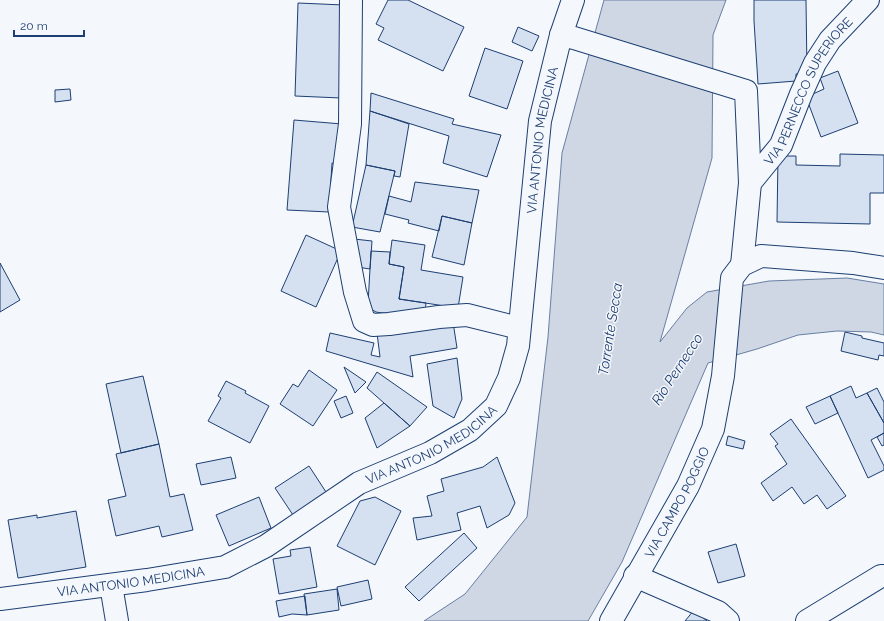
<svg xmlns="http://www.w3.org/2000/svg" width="884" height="621" viewBox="0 0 884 621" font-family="Raleway,sans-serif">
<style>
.water{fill:#cfd7e4;stroke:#687fa3}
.building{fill:#d5e0f0;stroke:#1d3f73}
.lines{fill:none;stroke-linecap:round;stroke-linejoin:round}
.minor-casing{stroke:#1d3f73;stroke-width:24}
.major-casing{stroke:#1d3f73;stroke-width:24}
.minor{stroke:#f4f7fb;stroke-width:22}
.major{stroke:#f4f7fb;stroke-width:22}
.labels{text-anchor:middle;stroke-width:3;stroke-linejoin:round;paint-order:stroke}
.street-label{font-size:13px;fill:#1d3f73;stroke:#f4f7fb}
.water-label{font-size:14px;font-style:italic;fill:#1d3f73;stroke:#f4f7fb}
</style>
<rect width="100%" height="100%" fill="#f4f7fb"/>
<!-- water -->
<path class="water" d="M604,0H726L713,35L712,158L660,342L687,308L707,292L769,281L847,278L884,284V335L871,332L837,331L798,335L757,349L708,363L622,562L588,621H424L465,594L527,517L548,337L562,153Z"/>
<!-- building -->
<path class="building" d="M388,0H408L464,27L443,71L378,40L384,28L376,24Z
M754,0H806L807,73L796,74V81L758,84L754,21Z
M298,3L344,5L341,98L295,96Z
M518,27L539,36L532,51L512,42Z
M485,48L523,61L507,109L469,96Z
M838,71L858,123L821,137L806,97L824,89L820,78Z
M70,89L71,100L55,102V90Z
M371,93L454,119L452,124L501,135L487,177L443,163L449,136L370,111Z
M370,111L409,124L400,177L394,176L395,171L366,165Z
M294,120L342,124L339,164L332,163L329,212L287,210Z
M840,154L884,155V193H870V224L777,222L778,156H796V165L840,166Z
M366,165L395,171L380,232L352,227Z
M415,182L479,190L472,223L442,216L439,231L408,223L409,220L385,214L389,196L411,202Z
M442,216L472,223L464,265L432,257Z
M306,235L341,251L316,307L281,291Z
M354,239L372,241L370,269L357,267Z
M392,240L425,245L421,270L463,277L458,308L399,299L404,267L389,264Z
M371,251L390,252L389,264L404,267L399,299L426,303L425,314L382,313L376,312L371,309L368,304Z
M0,263L20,300L0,312Z
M453,322L457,348L410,356L413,377L326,351L330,333L374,343L371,355L380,357L377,333Z
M845,332L862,336V338L884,343V356L879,355L878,360L841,351Z
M457,358L462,399L454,418L433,406L427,364Z
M344,367L366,382L355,393Z
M309,370L337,390L313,426L280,404L293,384L298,387Z
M377,372L427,407L410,426L367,388Z
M143,376L159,444L121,453L106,384Z
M226,381L246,391L245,393L269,406L250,443L208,421L221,398L218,396Z
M851,386L856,398L867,393L884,423V433L871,440L884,466V470L868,478L830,396Z
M877,388L884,402V423L867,393Z
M346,396L353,413L341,418L334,401Z
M830,396L838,413L815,424L806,407Z
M384,403L410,426L377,448L365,418Z
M791,419L846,496L827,509L817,495L804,504L792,487L773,501L761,483L787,464L775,446L778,444L770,434Z
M884,433V445L882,446L877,437Z
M728,436L745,441L743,449L726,445Z
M159,444L170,497L184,494L193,530L162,537L159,526L116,536L108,500L126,496L116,454Z
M231,457L236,478L201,485L196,464Z
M497,457L515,503L509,515L487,528L480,506L457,513L461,530L417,540L413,518L432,516L427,496L444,491L441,479L483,467Z
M309,466L326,492L293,515L275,488Z
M259,497L271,528L229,546L216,515Z
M375,497L401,511L375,565L337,546L360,501Z
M76,511L86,567L18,578L8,520L37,515V518Z
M464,533L477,548L419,601L405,587Z
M736,544L745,576L718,583L708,552Z
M310,547L317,587L279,594L273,559L291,556L290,550Z
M368,580L372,599L341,606L337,587Z
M337,589L339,610L307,615L304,594Z
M305,596L307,615L292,614L279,617L276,601Z
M694,610L707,621H685Z"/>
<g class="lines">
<!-- minor casing -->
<g class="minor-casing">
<g id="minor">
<path d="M351,0L350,124L339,207L355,292L364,321L373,325L389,324L439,317L467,315L519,328"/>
<path d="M561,35L574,38L746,91L750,183L742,265"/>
<path id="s1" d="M750,183L781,145L801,94L815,63L830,40L868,0"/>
<path d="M635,576L718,612L728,621"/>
<path d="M111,585L117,621"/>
<path id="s2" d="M611,621L688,486L713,429L723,376L732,278L742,265L761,256L853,263L884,268"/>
<path d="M807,621L881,576H884"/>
</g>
</g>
<!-- major casing -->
<g class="major-casing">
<g id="major">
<path id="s3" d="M0,599L147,580L225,567L266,546L359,483L430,453L470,430L496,406L509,378L518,346L540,121L561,35L573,0"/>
</g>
</g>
<!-- minor -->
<use href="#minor" class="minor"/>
<!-- major -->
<use href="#major" class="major"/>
</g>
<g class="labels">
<!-- street labels -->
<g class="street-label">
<text dy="5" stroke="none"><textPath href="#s1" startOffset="110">VIA PERNECCO SUPERIORE</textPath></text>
<text dy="5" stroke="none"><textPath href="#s3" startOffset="816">VIA ANTONIO MEDICINA</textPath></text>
<text dy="5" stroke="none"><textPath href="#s3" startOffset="468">VIA ANTONIO MEDICINA</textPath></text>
<text dy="5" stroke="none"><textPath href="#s2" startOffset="136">VIA CAMPO POGGIO</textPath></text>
<text dy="5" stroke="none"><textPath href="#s3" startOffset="132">VIA ANTONIO MEDICINA</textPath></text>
</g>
<!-- water labels -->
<g class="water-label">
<text transform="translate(610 329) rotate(-81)" y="5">Torrente Secca</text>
<text transform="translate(677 369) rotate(-57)" y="5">Rio Pernecco</text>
</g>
</g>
<!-- scale -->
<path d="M14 30v6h70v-6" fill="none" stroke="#1d3f73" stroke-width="2"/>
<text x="20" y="30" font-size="12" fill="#1d3f73" stroke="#f4f7fb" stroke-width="3" paint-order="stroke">20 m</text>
</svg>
